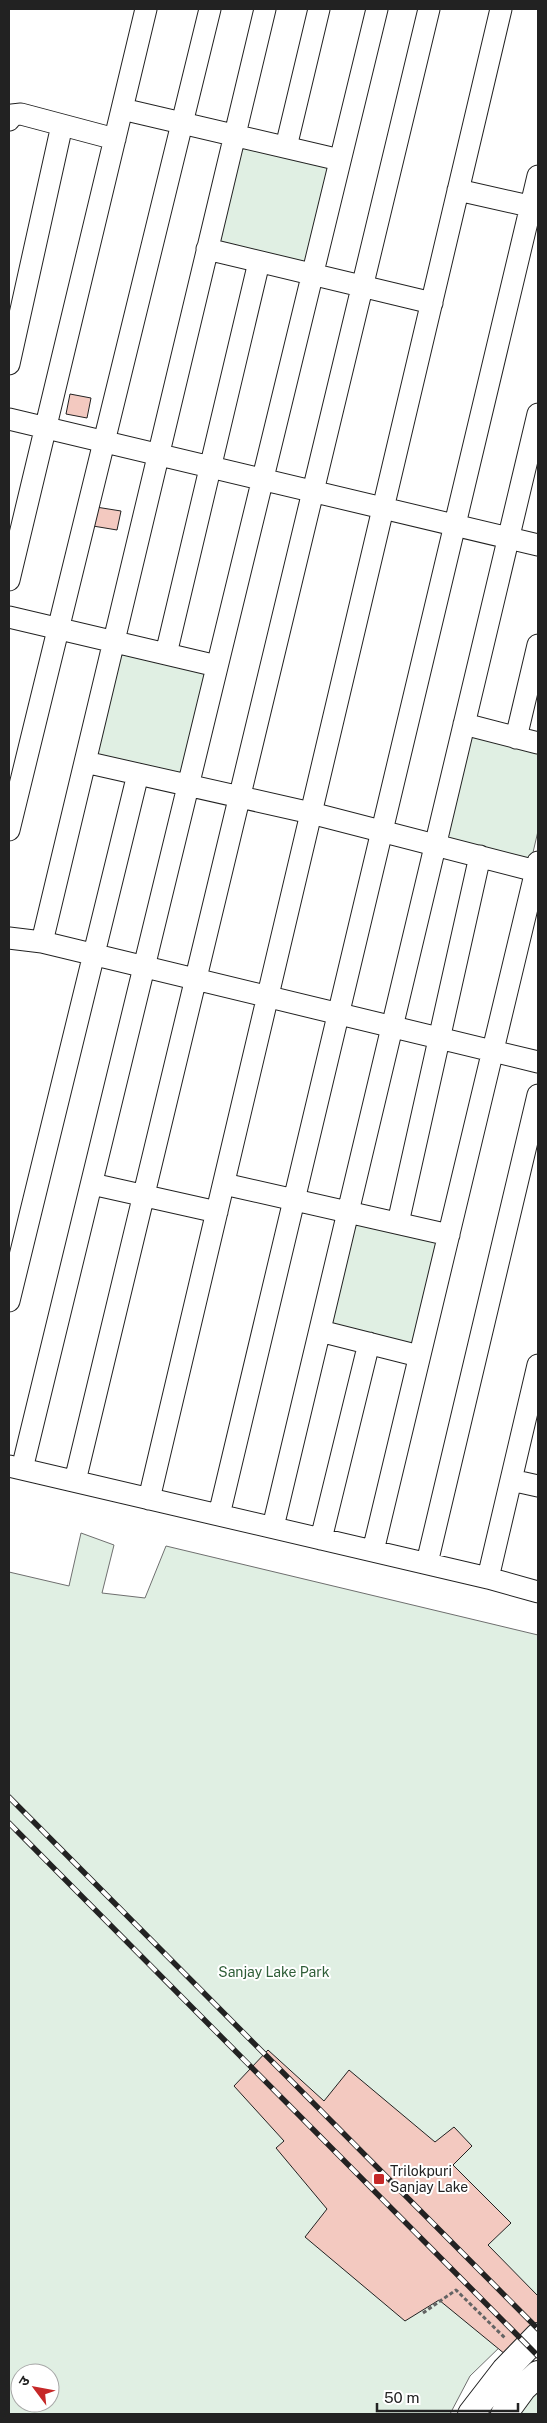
<svg xmlns="http://www.w3.org/2000/svg" width="547" height="2423" viewBox="0 0 547 2423" font-family="'Public Sans','Noto Sans Devanagari',sans-serif">
<style>
.green{fill:#e0efe3;stroke:#6f6f6f;fill-rule:evenodd}
.building{fill:#f3c9c0;stroke:#222}
.lines{fill:none;stroke-linecap:round;stroke-linejoin:round}
.minor-casing{stroke:#222;stroke-width:23}
.major-casing{stroke:#222;stroke-width:28}
.path{stroke:#646464;stroke-width:3;stroke-dasharray:4 2.5;stroke-linecap:butt}
.minor{stroke:#fff;stroke-width:21}
.major{stroke:#fff;stroke-width:26}
.rail-casing{stroke:#222;stroke-width:5.5}
.rail{stroke:#fff;stroke-width:4;stroke-dasharray:11;stroke-linecap:butt}
.poi-dot{fill:#c62828;stroke:#fff;stroke-width:2}
.labels{text-anchor:middle;stroke-width:4;stroke-linejoin:round;paint-order:stroke}
.park-label{font-size:14px;fill:#2f5e38;stroke:#fff}
.poi-label{font-size:14px;fill:#222;stroke:#fff;text-anchor:start}
</style>
<rect width="100%" height="100%" fill="#fff"/>
<!-- green -->
<path class="green" d="M240,140L335,163L309,269L214,246Z
M115,649L211,671L185,780L90,756Z
M467,731L538,749V831L531,861L441,839Z
M348,1220L444,1241L418,1350L323,1327Z
M81,1533L114,1545L102,1593L145,1598L166,1546L538,1635V2310L470,2376L450,2414H9V1572L69,1586ZM20,2373H50V2403H20Z
M538,2387V2414H516Z"/>
<!-- building -->
<path class="building" d="M70,394L91,398L87,418L66,414Z
M96,507L121,511L117,530L93,526Z
M268,2050L324,2101L349,2070L435,2142L454,2127L472,2146L453,2165L511,2223L488,2245L538,2296V2329L511,2359L439,2300L405,2321L305,2237L327,2209L276,2148L284,2141L234,2086Z"/>
<g class="lines">
<!-- minor casing -->
<g class="minor-casing">
<path id="minor" d="M122,109L340,160
M9,120L12,115L21,114L115,139
M286,147L319,9
M458,190L538,208
M207,249L432,303
M9,364L62,125
M9,419L538,545
M9,580L146,9
M9,617L217,666
M166,654L259,262
M464,724L538,743
M516,738L538,645
M85,762L311,813L536,871
M9,830L210,9
M9,938L42,942L538,1062
M42,942L265,9
M92,1184L217,1212
M224,1184L449,1235
M398,1223L480,856
M9,1301L138,774
M320,1331L419,1356
M9,1466L488,1578L538,1592
M22,1469L377,9
M511,1480L538,1486
M75,1481L429,9
M149,1499L501,9
M219,1515L538,176
M273,1527L538,414
M321,1539L369,1343
M373,1551L538,862
M427,1563L538,1095
M488,1578L538,1365"/>
</g>
<!-- major casing -->
<g class="major-casing">
<path id="major" d="M471,2414L505,2370L538,2336
M504,2414L523,2388L538,2374"/>
</g>
<!-- path -->
<path class="path" d="M423,2313L456,2290L506,2339"/>
<!-- minor -->
<use href="#minor" class="minor"/>
<!-- major -->
<use href="#major" class="major"/>
<!-- rail casing -->
<g class="rail-casing">
<path id="rail" d="M9,1797L538,2329
M9,1823L538,2356"/>
</g>
<!-- rail -->
<use href="#rail" class="rail"/>
</g>
<!-- markers -->
<rect class="poi-dot" x="373" y="2173" width="12" height="12" rx="2.5"/>
<g class="labels">
<!-- park labels -->
<g class="park-label">
<text x="274" y="1977">Sanjay Lake Park</text>
</g>
<!-- poi labels -->
<g class="poi-label">
<text x="390" y="2176">Trilokpuri<tspan x="390" dy="16">Sanjay Lake</tspan></text>
</g>
</g>
<!-- border -->
<rect width="547" height="2423" fill="none" stroke="#222222" stroke-width="20"/>
<!-- north arrow -->
<g transform="translate(35 2388) rotate(302)"><circle r="24" fill="#ffffff" stroke="#a7a7a7"/>
<path d="M0-4L9 19L0 12L-9 19Z" fill="#c62828"/>
<text y="-8" font-size="14" font-weight="bold" text-anchor="middle" fill="#222222">उ</text>
</g>
<!-- scale -->
<path d="M377 2403v8h141v-8" fill="none" stroke="#222222" stroke-width="2.5"/>
<text x="384" y="2403" font-size="15" fill="#222222" stroke="#ffffff" stroke-width="4" paint-order="stroke">50 m</text>
</svg>
